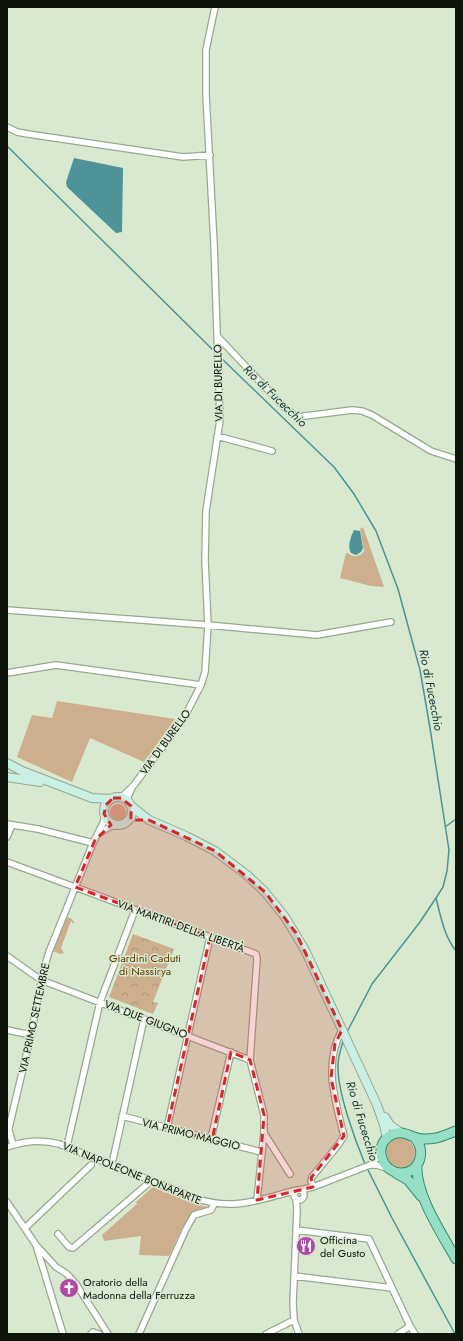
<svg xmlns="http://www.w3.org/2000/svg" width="463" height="1341" viewBox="0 0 463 1341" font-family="Jost,sans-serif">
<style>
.green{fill:#ceaf8d}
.forest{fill:url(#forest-crowns)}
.water{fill:#4d9397}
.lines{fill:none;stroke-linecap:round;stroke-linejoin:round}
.stream{stroke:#4d9397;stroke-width:1.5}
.minor-casing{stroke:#98a890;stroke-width:8}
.secondary-casing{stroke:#98a890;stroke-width:10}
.primary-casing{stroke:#388a6d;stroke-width:11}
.minor{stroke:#fff;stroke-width:5.5}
.secondary{stroke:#caefe3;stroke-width:8}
.primary{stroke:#95dfc7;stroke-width:9}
.marked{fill:#d62828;fill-opacity:0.2;stroke:#d62828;stroke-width:3;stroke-dasharray:8 5;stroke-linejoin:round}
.labels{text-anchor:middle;stroke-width:3;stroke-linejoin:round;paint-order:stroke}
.street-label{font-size:11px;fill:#0e140b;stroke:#d8e9d0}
.park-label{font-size:11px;fill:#5f3b05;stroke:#d8e9d0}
.poi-label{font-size:11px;fill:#0e140b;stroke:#d8e9d0;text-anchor:start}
.water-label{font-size:12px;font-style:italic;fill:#123638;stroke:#d8e9d0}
</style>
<defs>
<pattern id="forest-crowns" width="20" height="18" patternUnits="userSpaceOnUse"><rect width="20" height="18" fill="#ceaf8d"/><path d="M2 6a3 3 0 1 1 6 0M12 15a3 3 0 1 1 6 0" fill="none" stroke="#b09678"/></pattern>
</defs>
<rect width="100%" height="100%" fill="#d8e9d0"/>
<!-- green -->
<path class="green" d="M363,527L384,587L371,586L340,578L346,553H348C353,558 361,557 364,551L360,529Z
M57,701L175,719L144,762L90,738L72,782L17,757L32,715L52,718Z
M110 812a8 8 0 1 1 16 0a8 8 0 1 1-16 0Z
M67,917L72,919L74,922V924L71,921L61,948L64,953L60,954L53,951Z
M385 1153a15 15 0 1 1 30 0a15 15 0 1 1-30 0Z
M153,1187L195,1204L208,1207C203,1210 197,1211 193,1215C181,1224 176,1243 169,1256L139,1255L141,1236L104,1241L102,1235L137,1204L136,1202Z"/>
<!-- forest -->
<path class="forest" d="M133,934L174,949L153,1002L158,1003L153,1014L109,997Z"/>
<!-- water -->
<path class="water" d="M74,158L123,168L122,232L116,233L67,187L66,182Z
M354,530L360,531L363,548L361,552L356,555L351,553C347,547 351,536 354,530Z"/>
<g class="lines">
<!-- stream -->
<path class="stream" d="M7,146L215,352
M219,356L334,467L354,494L376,531L398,589L420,670L430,728L449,850L447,871L443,887L436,898L420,922L372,984L347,1032
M445,827L456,819
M436,898C441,917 444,936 456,951
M343,1041C341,1049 338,1057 338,1065C337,1091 355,1140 365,1164
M367,1168L392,1218L455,1334"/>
<!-- minor casing -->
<g class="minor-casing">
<path id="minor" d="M7,127L17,132L28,134L183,157L210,155
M218,337L285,408L297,417L352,410L362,411L372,415L431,451L456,459
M217,436L272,451
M7,610L208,625L317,635L391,622
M7,673L56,665L201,685
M119,797L124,795L134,785L184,718L201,685L205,672L208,625L205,561L206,511L220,420L214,244L206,95V50L215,7
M128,802V796L132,788
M7,824L38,829L93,843
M100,833L111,826L120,825
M7,837L12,825
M7,862L256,954L257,959L250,1060L264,1115V1133L257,1200
M7,956L41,980L250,1060
M7,1030L31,1035
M122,1116L261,1152
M167,1128L210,937
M9,1130L13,1145
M264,1133L290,1174
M7,1136L31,1035L43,972L49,952L93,843L103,823L105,816
M212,1140V1134L231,1052
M67,1146L100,1002L135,910
M7,1147C24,1141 41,1139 59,1144L192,1197C233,1212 257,1200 297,1190
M112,1164L144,1019
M370,1165L378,1157L380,1151
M313,1187L311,1181L312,1177L339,1144L344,1136C335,1100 323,1064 342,1030
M300,1190L313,1187L370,1165H376L387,1168
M294 1195a5 5 0 1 1 10 0a5 5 0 1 1-10 0Z
M296,1198L297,1210L293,1303L294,1320L299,1334
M7,1202L36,1245L63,1334
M25,1228L91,1165
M296,1230L369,1239L410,1326L415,1334
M58,1234L69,1247L73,1248L151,1181
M37,1246L56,1267L67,1274L76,1284L108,1334
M294,1276L392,1288
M91,1334L93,1332L99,1334
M139,1334L186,1229L194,1215L211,1210L214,1204
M266,1334L294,1320
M398,1334L410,1326"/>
</g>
<!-- secondary casing -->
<g class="secondary-casing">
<path id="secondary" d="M7,763L22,771L92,798L111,799
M7,777L40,782
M104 811a14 14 0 1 1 28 0a14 14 0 1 1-28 0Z
M131,806L149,820L186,836L215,851L247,875L265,892L285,917L305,950L377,1105L384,1125L387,1138
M385,1117L390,1125L400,1132"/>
</g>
<!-- primary casing -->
<g class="primary-casing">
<path id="primary" d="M414,1137C427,1150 420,1173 401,1173C382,1172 374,1148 388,1137C397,1130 405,1133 414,1137C420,1140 430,1139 436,1138C442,1137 450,1133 456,1131
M417,1165C415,1194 442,1234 456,1259
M396,1173L408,1180L421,1196"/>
</g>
<!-- minor -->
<use href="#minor" class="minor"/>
<!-- secondary -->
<use href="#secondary" class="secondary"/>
<!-- primary -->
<use href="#primary" class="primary"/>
</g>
<!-- marked area -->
<path class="marked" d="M113,798H121L131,806V820H149L215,851L265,892L296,933L342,1030L335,1044L331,1078L344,1136L311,1178L313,1187L257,1200L264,1115L250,1060L231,1052L212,1140L167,1128L210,937L75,887L95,840L111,825L104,814L106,805Z"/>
<!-- icons -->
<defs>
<g id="restaurant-disc" transform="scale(1)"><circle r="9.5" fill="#b247a7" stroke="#d8e9d0"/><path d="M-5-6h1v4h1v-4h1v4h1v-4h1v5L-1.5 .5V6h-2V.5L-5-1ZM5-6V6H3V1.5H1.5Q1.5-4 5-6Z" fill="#fff"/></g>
<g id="church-disc" transform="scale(1)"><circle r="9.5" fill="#b247a7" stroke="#d8e9d0"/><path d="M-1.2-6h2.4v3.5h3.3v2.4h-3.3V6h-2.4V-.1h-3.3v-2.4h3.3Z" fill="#fff"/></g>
</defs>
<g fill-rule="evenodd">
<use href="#restaurant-disc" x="306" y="1246"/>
<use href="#church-disc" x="69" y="1288"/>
</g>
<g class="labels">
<!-- street labels -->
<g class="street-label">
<text transform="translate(218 383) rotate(-91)" y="4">VIA DI BURELLO</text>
<text transform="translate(165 742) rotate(-54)" y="4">VIA DI BURELLO</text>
<text transform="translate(181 926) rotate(20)" y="4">VIA MARTIRI DELLA LIBERTÀ</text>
<text transform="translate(34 1018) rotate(-78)" y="4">VIA PRIMO SETTEMBRE</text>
<text transform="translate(146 1019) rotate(21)" y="4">VIA DUE GIUGNO</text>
<text transform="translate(191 1134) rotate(14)" y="4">VIA PRIMO MAGGIO</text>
<text transform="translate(132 1173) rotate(22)" y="4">VIA NAPOLEONE BONAPARTE</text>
</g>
<!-- park labels -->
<g class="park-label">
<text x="145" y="962">Giardini Caduti<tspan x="145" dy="13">di Nassirya</tspan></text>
</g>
<!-- poi labels -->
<g class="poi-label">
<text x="320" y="1244">Officina<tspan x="320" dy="13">del Gusto</tspan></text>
<text x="83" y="1286">Oratorio della<tspan x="83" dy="13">Madonna della Ferruzza</tspan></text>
</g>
<!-- water labels -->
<g class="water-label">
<text transform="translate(275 396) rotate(44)" y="4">Rio di Fucecchio</text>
<text transform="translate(431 690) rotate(79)" y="4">Rio di Fucecchio</text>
<text transform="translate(362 1121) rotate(73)" y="4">Rio di Fucecchio</text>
</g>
</g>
<!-- border -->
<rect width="463" height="1341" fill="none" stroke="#0e140b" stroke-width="16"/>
</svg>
